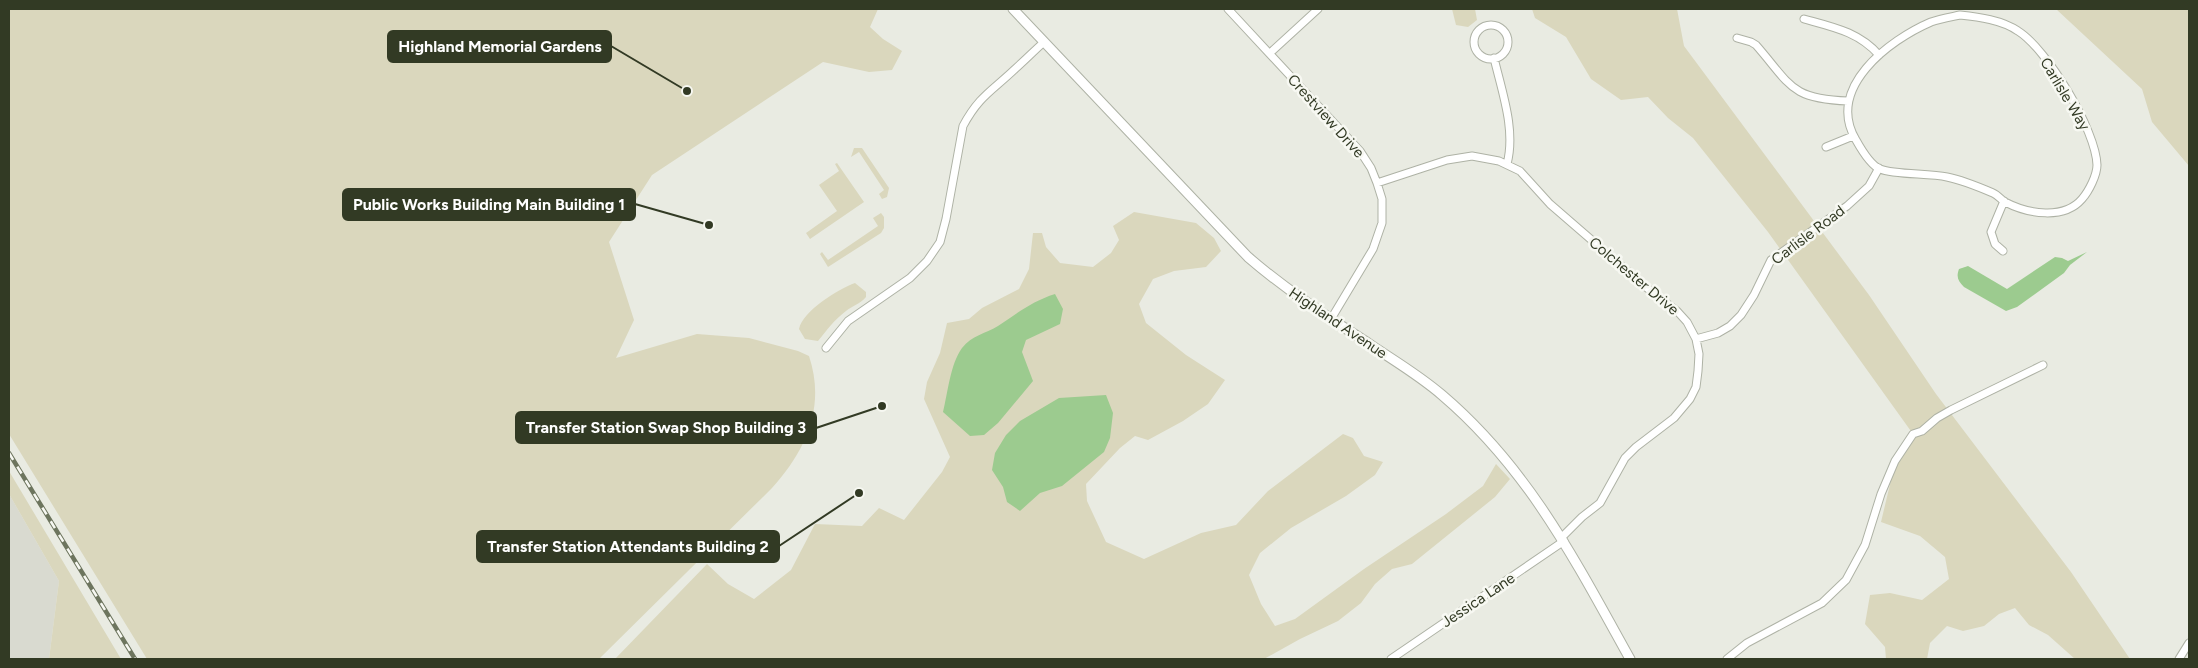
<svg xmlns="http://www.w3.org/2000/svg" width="2198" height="668" viewBox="0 0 2198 668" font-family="Figtree,sans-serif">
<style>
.built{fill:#d9dad0}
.green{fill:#dad7bd}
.water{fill:#9ccb8f}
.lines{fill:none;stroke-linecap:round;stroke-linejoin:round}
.minor-casing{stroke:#aeb2a5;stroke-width:9}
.tertiary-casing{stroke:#aeb2a5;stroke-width:11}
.minor{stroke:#fff;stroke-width:7}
.tertiary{stroke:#fff;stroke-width:9}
.rail-casing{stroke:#6d755e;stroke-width:4.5}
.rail{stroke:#f7f8f2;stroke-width:2.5;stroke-dasharray:8;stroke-linecap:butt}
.labels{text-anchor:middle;stroke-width:5;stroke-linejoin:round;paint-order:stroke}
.street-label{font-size:15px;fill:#323a24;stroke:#f7f8f2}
.leader{fill:none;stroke:#323a24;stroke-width:2}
.callout-dot{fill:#323a24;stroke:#f7f8f2;stroke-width:2}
.callout{fill:#323a24;stroke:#323a24;stroke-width:2}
.callout-label{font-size:16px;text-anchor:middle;font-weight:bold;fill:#fff}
</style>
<rect width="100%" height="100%" fill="#e9ebe2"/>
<!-- built -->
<path class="built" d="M9,494L59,581L49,659H9Z"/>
<!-- green -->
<path class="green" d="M9,9H878L870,27L883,39L902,51L892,70L869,72L823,62L652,175L609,242L634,320L616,358L697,334L749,338L798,351L809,356C826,407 806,450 772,488L599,659H147L9,434Z
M1452,9H1475L1477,20L1468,27L1456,25Z
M1532,9H1677L1684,46L1869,295L1936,394L2071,572L2130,659H2075L2048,635L2029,625L2015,608L1999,614L1984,626L1963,631L1947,626L1930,643L1927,659H1886L1885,647L1865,624L1870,595L1890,593L1922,600L1949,579L1945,557L1920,536L1881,522L1892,476L1913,434L1768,232L1693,138L1668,118L1648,97L1621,100L1591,79L1566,37L1535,18Z
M2056,9H2189V166L2152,122L2142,89Z
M854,148H862L889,188L887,197L882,199L879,194L884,190L859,152L851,157Z
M837,163L864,202L810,239L806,233L837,211L819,185L839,171L835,164Z
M1134,212L1196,223L1214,238L1221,251L1206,267L1174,271L1153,279L1139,304L1146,323L1186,355L1225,380L1208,404L1183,421L1148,440L1135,436L1120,448L1086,484L1087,501L1106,542L1144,559L1201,533L1236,525L1268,491L1343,434L1353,438L1364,456L1383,462L1375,475L1346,496L1291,528L1260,553L1249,575L1261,604L1275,626L1295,619L1364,569L1446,514L1483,486L1496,464L1510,479L1495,497L1412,564L1392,569L1375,584L1361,603L1338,621L1300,639L1264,659H615L707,564L728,584L754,599L791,570L815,524L862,526L879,508L904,520L942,472L950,457L924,399L927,382L940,353L947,323L969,319L982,308L1019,289L1029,269L1033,233H1042L1046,247L1060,263L1093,267L1111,253L1119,240L1113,226Z
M881,213L884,217V228L881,233L828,267L820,254L822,252L828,260L878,226L873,218Z
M855,283L866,292V297C860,304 852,306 846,311C834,320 827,330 818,341L805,339L799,329C803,311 838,289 855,283Z
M9,471L121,659H49L59,581L9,494Z"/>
<!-- water -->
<path class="water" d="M2087,252L2070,265L2064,273L2017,307L2006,311L1964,287C1958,281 1956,277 1959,269L1968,266L2007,289L2055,257L2062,258L2068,261Z
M1055,294L1063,309L1060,324L1026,340L1022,352L1033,381L998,423L984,435L970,436L943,412C948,392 950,365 962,348C972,335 985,334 998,326C1017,313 1033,301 1055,294Z
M1106,395L1113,413L1110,438L1104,452L1062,486L1040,493L1020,511L1007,502L1003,487L992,470L995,453L1006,435L1020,421L1059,398Z"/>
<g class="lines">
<!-- minor casing -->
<g class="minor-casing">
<path id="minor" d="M1228,9L1360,151L1371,168L1377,183L1382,199V223L1373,249L1331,319
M1960,15C1979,17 2002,20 2018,31C2047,49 2096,130 2097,165C2097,175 2089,191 2082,199C2064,220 2028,214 2005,202C2001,200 1998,195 1993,193C1979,187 1962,180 1947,177C1929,173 1895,175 1880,169C1870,165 1861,149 1856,140C1825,88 1889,40 1931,22C1940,19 1951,17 1960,15Z
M1804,19C1833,27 1859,32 1879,55
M1474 42a17 17 0 1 1 34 0a17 17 0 1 1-34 0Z
M1737,38L1751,42L1756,45C1791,85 1790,99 1848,101
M1270,53L1318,9
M1494,58C1502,92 1516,130 1507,164
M1826,147L1853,136
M1377,183L1447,160L1472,156L1499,161L1520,171L1550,204L1647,288L1677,311L1687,322L1696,339L1699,354L1698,371L1696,387L1690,399L1674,418L1636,447L1625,458L1600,503L1582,517L1562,537
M2003,251L1995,244L1991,232L2004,201
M1696,339L1718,333L1730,326L1741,315L1754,295L1771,260L1847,206L1869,186L1879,168
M826,348L848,321L910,278L927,261L940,242L946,219L963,126C979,96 992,91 1015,69C1025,60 1034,51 1044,42
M1391,659L1564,541
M1727,659L1747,643L1822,603L1846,580L1865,545L1881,494L1895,461L1913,434L1922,431L1937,418L1951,410L2043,365
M2179,659L2189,643"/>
</g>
<!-- tertiary casing -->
<g class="tertiary-casing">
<path id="tertiary" d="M1013,9L1248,257C1285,289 1326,316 1368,343C1393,360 1419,375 1442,395C1529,469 1576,562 1630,659"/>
</g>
<!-- minor -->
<use href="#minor" class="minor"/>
<!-- tertiary -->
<use href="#tertiary" class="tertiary"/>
<!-- rail casing -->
<g class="rail-casing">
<path id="rail" d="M9,453L135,659"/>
</g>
<!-- rail -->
<use href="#rail" class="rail"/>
</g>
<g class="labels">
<!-- street labels -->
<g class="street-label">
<text transform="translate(2065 94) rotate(59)" y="5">Carlisle Way</text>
<text transform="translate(1326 116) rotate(48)" y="5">Crestview Drive</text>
<text transform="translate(1808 235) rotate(-37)" y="5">Carlisle Road</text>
<text transform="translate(1634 276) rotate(40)" y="5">Colchester Drive</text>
<text transform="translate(1338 323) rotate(34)" y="5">Highland Avenue</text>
<text transform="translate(1478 600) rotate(-34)" y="5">Jessica Lane</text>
</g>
</g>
<!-- callouts -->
<path class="leader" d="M687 91L611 46M709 225L635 204M882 406L816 428M859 493L779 546"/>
<g class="callout-dot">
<circle cx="687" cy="91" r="5"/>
<circle cx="709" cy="225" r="5"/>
<circle cx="882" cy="406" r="5"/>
<circle cx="859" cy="493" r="5"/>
</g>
<g class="callout">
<rect x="388" y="31" width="223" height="31" rx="5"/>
<rect x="343" y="189" width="292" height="31" rx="5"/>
<rect x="516" y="412" width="300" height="31" rx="5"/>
<rect x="477" y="531" width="302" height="31" rx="5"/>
</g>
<g class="callout-label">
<text x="500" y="52">Highland Memorial Gardens</text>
<text x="489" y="210">Public Works Building Main Building 1</text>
<text x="666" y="433">Transfer Station Swap Shop Building 3</text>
<text x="628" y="552">Transfer Station Attendants Building 2</text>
</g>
<!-- border -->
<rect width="2198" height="668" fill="none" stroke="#323a24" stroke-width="20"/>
</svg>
